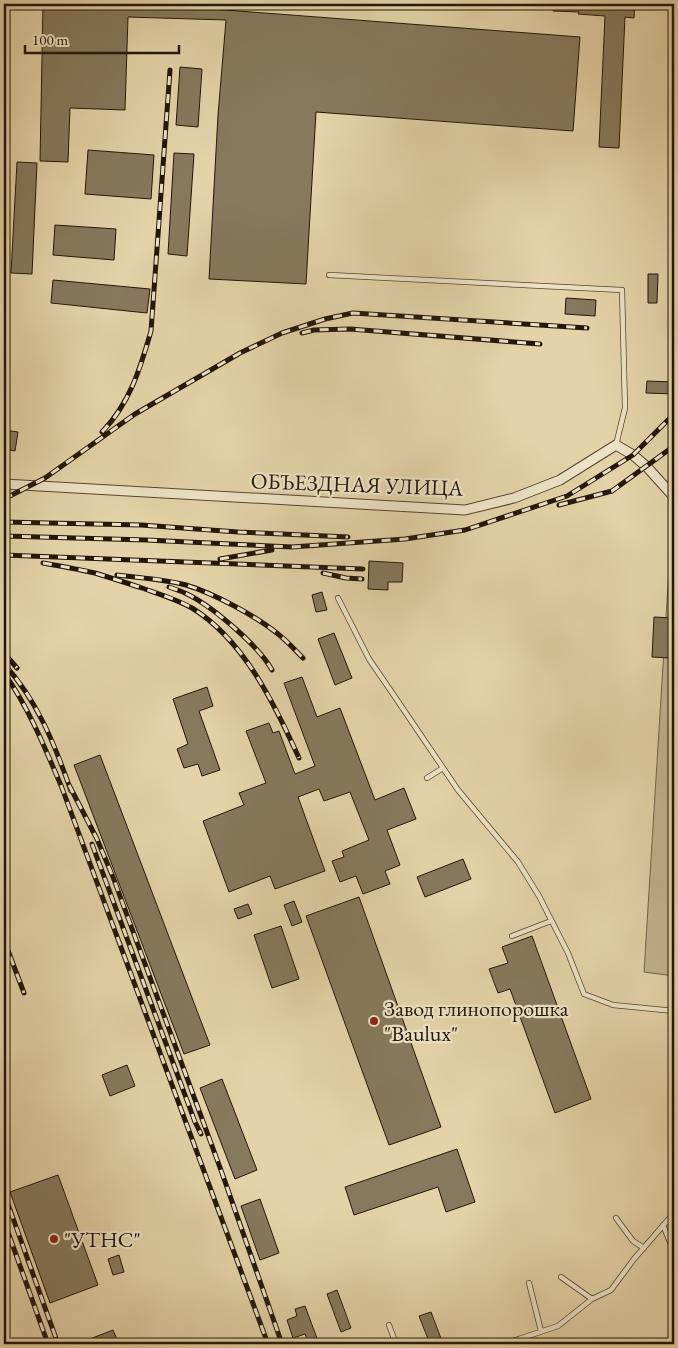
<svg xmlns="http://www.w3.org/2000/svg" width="678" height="1348" viewBox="0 0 678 1348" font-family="'EB Garamond',serif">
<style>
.green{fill:#c3b38d;stroke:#73654c}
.building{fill:#87795d;stroke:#23170b}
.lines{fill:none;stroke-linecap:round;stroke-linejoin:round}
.lane-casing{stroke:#534632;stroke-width:6}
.street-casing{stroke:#534632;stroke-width:11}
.lane{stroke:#ede2c6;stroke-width:4.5}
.street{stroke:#ede2c6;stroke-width:9}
.rail-casing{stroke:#23170b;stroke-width:5}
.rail{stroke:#ede2c6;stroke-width:3;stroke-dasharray:9;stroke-linecap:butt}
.poi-dot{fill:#8f2418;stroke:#ede2c6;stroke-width:2}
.labels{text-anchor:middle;stroke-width:4.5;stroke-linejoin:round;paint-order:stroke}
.street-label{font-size:22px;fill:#23170b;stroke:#ede2c6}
.poi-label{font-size:22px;fill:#23170b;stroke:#ede2c6;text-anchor:start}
</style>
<rect width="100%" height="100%" fill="#e4d3a8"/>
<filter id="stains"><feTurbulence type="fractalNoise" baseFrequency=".004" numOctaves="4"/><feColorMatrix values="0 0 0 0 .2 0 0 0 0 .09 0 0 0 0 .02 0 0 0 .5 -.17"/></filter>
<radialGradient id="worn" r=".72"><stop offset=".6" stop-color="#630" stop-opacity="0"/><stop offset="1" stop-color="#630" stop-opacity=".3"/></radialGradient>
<!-- green -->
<path class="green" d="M670,553H674V976L644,972Z"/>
<!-- building -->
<path class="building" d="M43,4H213L212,9L580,37L573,131L316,112L306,284L209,279L218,115L226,20L128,17L125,110L70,108L68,162L40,161Z
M553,4H635L634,18L625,17L619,148L599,147L605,16L578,14L579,12L553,11Z
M180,67L202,69L198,127L176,125Z
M88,150L154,155L151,199L85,194Z
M174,153L194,154L187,256L168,254Z
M17,162L37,163L32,274L11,273Z
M55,225L116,229L114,260L53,255Z
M648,274H658L657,303H648Z
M53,280L150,289L147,313L51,303Z
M566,298L596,300L595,316L565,314Z
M647,381L674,382V394L646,393Z
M4,430L18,432L15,451L4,449Z
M369,561L403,563L402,582H388V590L368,589Z
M322,592L327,610L316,612L312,595Z
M654,617L672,618L670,658L652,657Z
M334,633L352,678L335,685L318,639Z
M302,677L317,717L340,708L375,800L404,788L416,819L387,830L400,865L385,871L390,884L363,894L356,876L340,882L332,861L344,857L342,851L369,840L350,792L324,801L319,789L298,797L325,871L275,889L270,876L229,892L203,821L244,805L239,793L266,783L246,731L269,723L273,733L279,731L295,774L315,766L284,683Z
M207,687L213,706L199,711L220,770L202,776L198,764L184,768L177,749L188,744L173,699Z
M100,755L210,1045L184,1054L74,765Z
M463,859L471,879L425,897L417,877Z
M359,897L441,1127L389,1145L306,916Z
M294,901L302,922L292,926L284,905Z
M248,904L252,914L238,919L234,909Z
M281,926L299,979L272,988L254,935Z
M532,936L591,1099L555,1113L510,989L498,993L489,969L508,963L502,947Z
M127,1065L135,1086L110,1096L102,1075Z
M222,1079L257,1170L235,1179L200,1088Z
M457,1149L475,1202L446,1212L438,1187L354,1215L345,1187Z
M58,1175L98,1285L50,1303L10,1192Z
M260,1199L279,1253L260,1260L241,1206Z
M119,1255L124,1272L113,1275L108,1259Z
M337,1290L351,1328L341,1332L327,1294Z
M305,1306L318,1341L309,1344L305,1334L293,1338L287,1320L297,1316L295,1309Z
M431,1312L442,1341L434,1344H430L419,1316Z
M113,1330L119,1344H77Z"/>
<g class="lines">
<!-- lane casing -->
<g class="lane-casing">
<path id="lane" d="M329,275L622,290L625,408L616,445
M338,598L369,659L395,697L458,790L518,862L539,896L568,953L584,994L613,1005L674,1011
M427,778L443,768
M512,936L551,921
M616,1218L633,1241L644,1248
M663,1225L674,1252
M561,1277L592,1299
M529,1283L541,1331
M389,1325L396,1344
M504,1344L558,1326L592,1299L611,1290L634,1259L674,1213"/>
</g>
<!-- street casing -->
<g class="street-casing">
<path id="street" d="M4,484L465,510L514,498L560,480L616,445L633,455L647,467L674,497"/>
</g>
<!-- lane -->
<use href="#lane" class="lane"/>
<!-- street -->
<use href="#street" class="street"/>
<!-- rail casing -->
<g class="rail-casing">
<path id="rail" d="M302,333L314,330L350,329L540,344
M102,432C130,403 140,369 151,331L170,70
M4,499L45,478L135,414L240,353L282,333L325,319L353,313L587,328
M559,505L612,491L674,446
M4,522L141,525L238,532L348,537
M4,536L146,540L292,547L405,539L465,530L567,496L633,455L674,414
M4,555L363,569
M220,559L272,550
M43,563C60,566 78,569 95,573C111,578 127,583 142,588C159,594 176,599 192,608C244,640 275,705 299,758
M323,573L346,578L362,579
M117,575C140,578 163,579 186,585C213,593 256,616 278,634C287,641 295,650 303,658
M169,587C175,589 181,591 187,594C212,606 259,646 272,670
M4,653L17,668
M4,664C37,700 55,745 71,791
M4,673C29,708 45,748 62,788L268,1344
M69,785L97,839L113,877L222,1173L282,1344
M92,844L195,1122L201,1134
M4,940L24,993
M4,1193L58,1344
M4,1221L48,1344"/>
</g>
<!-- rail -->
<use href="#rail" class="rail"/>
</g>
<!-- markers -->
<g class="poi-dot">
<circle cx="374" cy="1021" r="5"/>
<circle cx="54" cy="1239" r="5"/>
</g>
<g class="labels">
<!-- street labels -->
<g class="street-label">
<text transform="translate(357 484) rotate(2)" y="8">ОБЪЕЗДНАЯ УЛИЦА</text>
</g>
<!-- poi labels -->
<g class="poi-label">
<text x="384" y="1016">Завод глинопорошка<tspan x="384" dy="25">"Baulux"</tspan></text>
<text x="64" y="1247">"УТНС"</text>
</g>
</g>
<!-- margin -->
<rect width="678" height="1348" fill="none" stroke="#e4d3a8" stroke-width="20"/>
<rect x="5" y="5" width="668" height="1338" fill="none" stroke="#23170b" stroke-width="2.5"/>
<rect x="10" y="10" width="658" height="1328" fill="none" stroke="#23170b"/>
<!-- scale -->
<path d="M25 45v8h154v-8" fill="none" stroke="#23170b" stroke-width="2.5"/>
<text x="32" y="45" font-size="15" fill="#23170b" stroke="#ede2c6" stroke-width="4" paint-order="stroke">100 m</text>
<rect width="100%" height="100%" filter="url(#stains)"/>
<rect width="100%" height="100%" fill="url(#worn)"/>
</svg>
